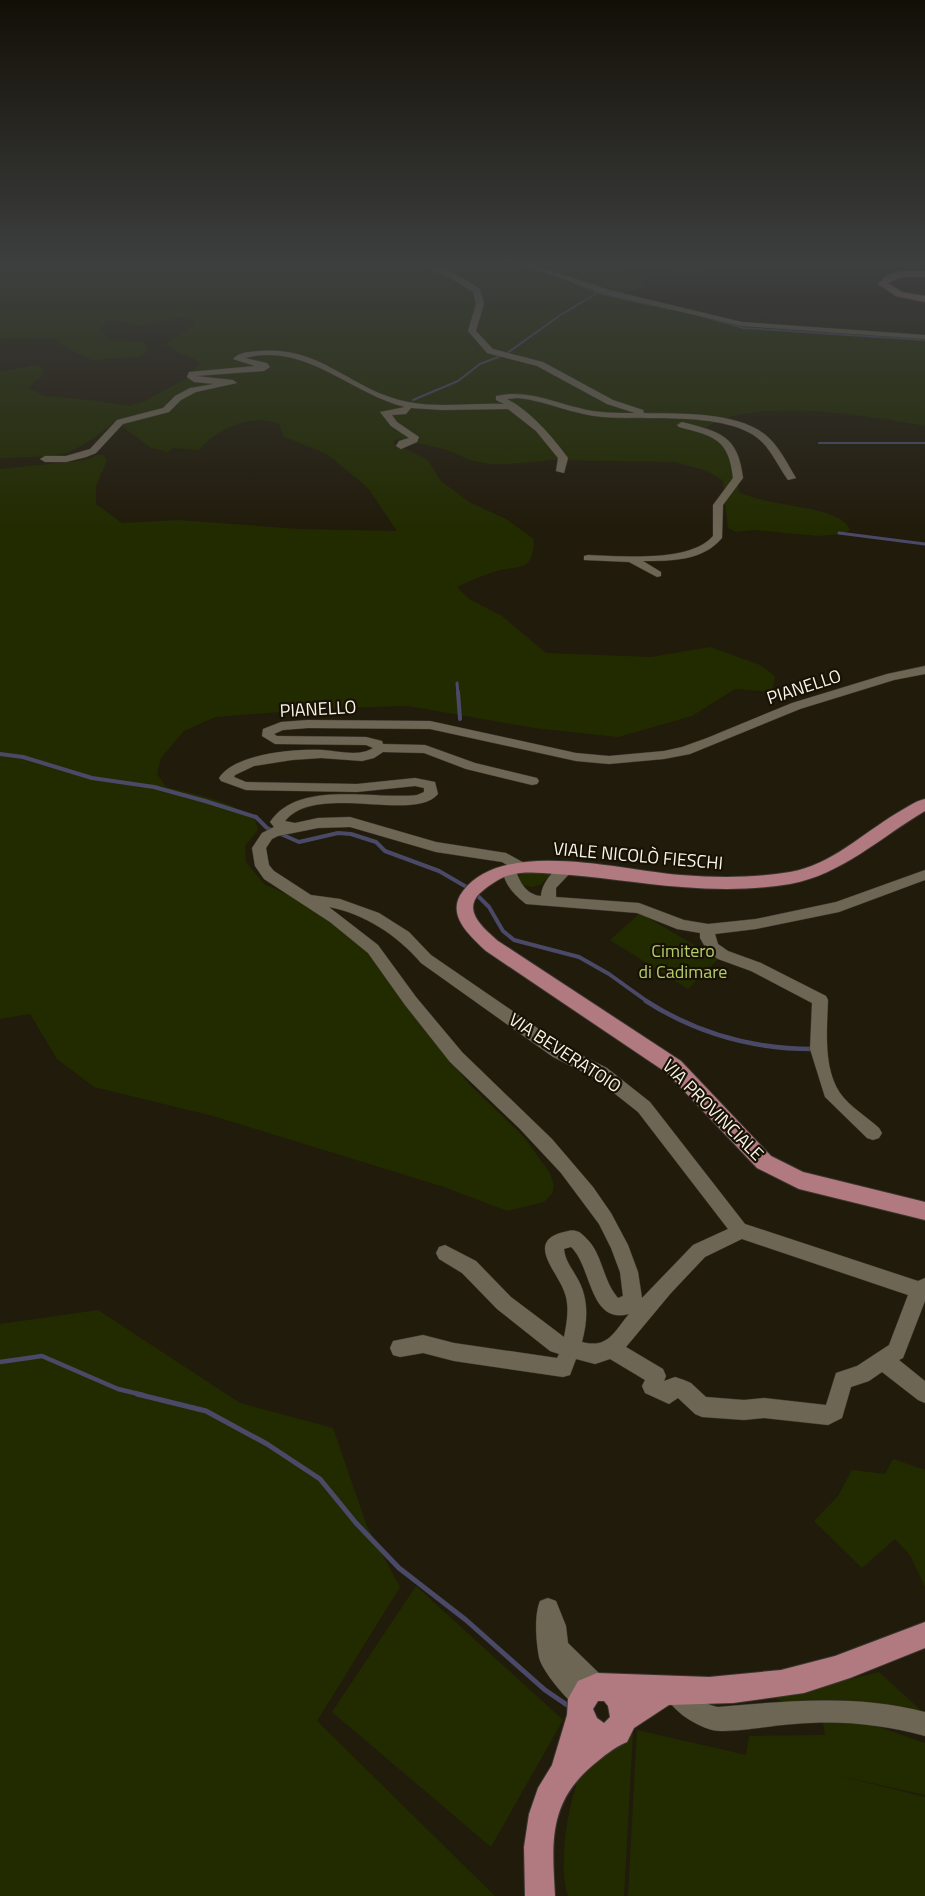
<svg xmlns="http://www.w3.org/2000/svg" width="925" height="1896" viewBox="0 0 925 1896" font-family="'Titillium Web',sans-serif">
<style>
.green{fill:#222b00}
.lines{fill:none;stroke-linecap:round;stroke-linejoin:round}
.stream-far4{stroke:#4a4a68;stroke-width:2}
.stream-far3{stroke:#4a4a68;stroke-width:3}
.stream-far2{stroke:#4a4a68;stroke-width:4}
.stream-far1{stroke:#4a4a68;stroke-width:4.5}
.stream{stroke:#4a4a68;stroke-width:5}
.minor-casing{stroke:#3a362f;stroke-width:1}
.major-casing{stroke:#3a362f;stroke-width:2}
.minor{fill:#6e6654;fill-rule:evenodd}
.major{fill:#b17a81;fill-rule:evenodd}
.labels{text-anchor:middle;stroke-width:4.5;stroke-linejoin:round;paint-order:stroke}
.street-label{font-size:18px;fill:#f8f4e9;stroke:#181204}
.park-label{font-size:18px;fill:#b4cc6a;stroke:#181204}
</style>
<rect width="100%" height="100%" fill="#211b0b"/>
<!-- green -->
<path class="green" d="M0,262H513L617,298L746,328L774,332L859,334L925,340V426C873,416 753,396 707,427L708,431L728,451L740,493C749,496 758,499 767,501C786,506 843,509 850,530L843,534L818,536L753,530L736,532L728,528L723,481L707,471L675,462L552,460L509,464H490L472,461L447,450L400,439L393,441L394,444L427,459L441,481L469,502L506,519L534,539C533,572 521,565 497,571C484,575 469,581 457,587L469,599L502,616L546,653L651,657L710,647L760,665L775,676L772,692L735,689L692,716L618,737L534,728L408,706L333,708L215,717L184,731L161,758L157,774L166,787C197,794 228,801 255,818L258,830L245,846L246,862L264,884L293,897L333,923L366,951L415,1018L470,1085L524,1137L550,1173L554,1186L552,1194L544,1202L507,1211L444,1187L213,1116L94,1087L57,1059L30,1014L0,1019V469L86,460L97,455H104L107,461L96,486V504L122,523L178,520L298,529L397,531L368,488L327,454L284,437L279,424C252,412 216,430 199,450L173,448L168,452L151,448L115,421C98,436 80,450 57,455C39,458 19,456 0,459V372L36,365L45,370L42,376L28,388L45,396L100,401L128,406L143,402L187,378L200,363C191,353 175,356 167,344L170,340L194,324L192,319L185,317L139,326L114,320L105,323L100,329L110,340L141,341L146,344L147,351L139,357L93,360L79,355L52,338L0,339Z
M527,262H703L708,266L705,270C678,278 652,262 624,264C629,274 643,275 646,287L620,294Z
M545,872L550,873V876L540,885L531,887L523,885L516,877L525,873Z
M640,913L718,959L688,989L610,940Z
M98,1310L240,1403L333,1428L367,1526L400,1587L317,1721L495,1896H0V1324Z
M893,1459L925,1470V1587L910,1555L895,1539L862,1568L814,1521L838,1496L852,1470L885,1474Z
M416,1586L563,1720L491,1847L332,1712Z
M879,1672L925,1714L899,1716L846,1701L786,1703L774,1698Z
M822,1717L868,1723L925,1743V1795L836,1775L925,1797V1896H628L637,1730L746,1755L749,1736L825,1735Z
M633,1733L624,1896H568C556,1865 570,1768 599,1746C607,1739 623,1737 633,1733Z"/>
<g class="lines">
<!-- stream-far4 -->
<path class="stream-far4" d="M511,262L553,275
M574,283L598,293L670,309
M701,316L744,328L925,340
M413,400L458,381L480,364L506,354L559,316L597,293
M819,443H925"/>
<!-- stream-far3 -->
<path class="stream-far3" d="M839,533L925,544
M457,683L458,694"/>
<!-- stream-far2 -->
<path class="stream-far2" d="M458,692L460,719
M0,754L23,757L92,778L154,787L205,801L256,817L267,828L299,842L338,833L351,834L376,842L385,851L439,871L470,889
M476,894L489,907L503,931L514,940L579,957L609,974L648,1002"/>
<!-- stream-far1 -->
<path class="stream-far1" d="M646,1001C696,1033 754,1049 813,1049
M0,1362L42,1356L118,1389L143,1395"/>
<!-- stream -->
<path class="stream" d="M137,1394L206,1411L267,1444L320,1479L356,1523L399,1568L466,1620L545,1690L570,1707"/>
<!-- minor casing -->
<g class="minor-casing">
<path id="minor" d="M415,262C437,260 462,278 480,289L484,304L476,331L493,349L543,362L613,400L643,410L644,413C680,414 743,411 770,439C781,450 788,465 796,478L788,480C779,468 773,453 762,442C731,410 646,421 603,417C574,415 547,401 518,398L507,399C530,411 552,436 568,458L564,473L556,471L558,458L536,431L508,409L442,410L411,408L406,414L392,415L397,422L419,437L417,442L401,449L396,446L399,441L409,438L391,426L380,412L405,407C349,393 306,342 245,358L267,363L270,367L264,371L196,376L233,380L237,383L196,392L181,400L169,412L123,424L96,453L86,457L66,462H45L40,459L45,456H66L90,449L117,420L163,408L175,396L190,388L214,384L194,382L187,377L189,372L255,366L233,359C239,352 249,352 258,351C322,345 351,391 408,402C439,408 472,403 504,404L496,400V396C526,389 550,401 579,408C597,413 616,413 635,413L607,404L537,366L487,353L468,331L476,304L473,292L452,279Z
M517,262H527L609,290L742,322L925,335V339L742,326L604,294Z
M682,422C720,432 738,435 743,478L723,505L722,538C703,561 671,561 643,561L661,572V576L657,577L629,562L584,560V556L588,555C621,556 690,563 713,536V505L733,478C729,439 714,436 679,427L677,425Z
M925,666V674L894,680L800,709L690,754L664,759L609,764L576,761L430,729L308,728L283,730L274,734L277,736L366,737L382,741L383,744L425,745L475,763L537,778L539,781L537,784L532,785L466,769L424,753L383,752L374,758L362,761L321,758L292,760L254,766L235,775L234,777L246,782L357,784L415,778L435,782L438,794C415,823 316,782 285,821L295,823L318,818L350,817L436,842L506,853L526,864L528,867L526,870L516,871C520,883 527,895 541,896C542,882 555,867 568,863L575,868L556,888V897L639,903L684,920L708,924L756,919L836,902L925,870V880L839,912L756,929L715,934L718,944L728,951L761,963L826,996L828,1000C827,1029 823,1068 840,1093C849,1106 867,1117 879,1128L882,1133L879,1138L873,1140L867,1138L825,1097L810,1049L812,1003L751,971L718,959L708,952L700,938V933L677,929L637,913L526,904C513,894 505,885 502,869L507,865L502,862L436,852L350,827L318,828L278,836L272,839L266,848L269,865L274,871L311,895L340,899L379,913L409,932L431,955L565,1047L607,1068L650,1102L745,1224L918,1281L925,1278V1301L903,1358L899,1360L925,1381V1403L918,1400L882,1372L869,1381L851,1387L842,1418L828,1425L764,1418L744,1420L702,1417L695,1414L678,1398L669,1404L645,1393L642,1386L645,1380L610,1359L595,1364L576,1359L570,1375L563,1377L454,1361L423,1353L400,1357L393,1355L390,1348L393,1341L423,1335L454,1343L557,1358L559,1354L550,1351L497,1309L462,1273L439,1259L436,1253L439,1247L445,1245L476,1261L511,1297L564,1337C567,1322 570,1305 564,1291C557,1271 525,1241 564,1232C573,1229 579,1230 585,1237C603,1253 602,1280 618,1298L623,1296L620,1272L611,1248L599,1224L561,1173L519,1128L450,1062L405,1005L368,953L330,922L264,879L255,866L252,848L262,833L274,827L270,822C298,779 375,800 417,795L424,792V788L415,786L357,792L246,790L221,781L219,778C235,753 295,749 323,750C339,751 359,757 373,748L366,745L275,744L262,736L263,729L281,722L308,720L430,721L576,753L609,756L664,751L682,747L707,738L792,703L887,674ZM329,907C365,914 397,935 421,963L553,1057L595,1078L638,1112L728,1229L693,1245L642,1298L638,1272L628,1245L611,1213L593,1187L552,1139L462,1052L416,997L378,945ZM742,1239L908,1295L889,1345L857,1366L836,1373L826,1405L764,1398L744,1400L706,1397L691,1383L684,1380L675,1377L664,1381L666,1376L663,1369L626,1347L671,1293L705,1257ZM571,1247C592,1266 589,1325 629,1314C614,1332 608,1349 582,1342C588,1319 589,1297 576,1276C571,1267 565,1260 564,1249Z
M548,1598L556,1601L566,1626L568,1643L604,1678L608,1686L604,1694L596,1698L593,1696L590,1706L582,1710C570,1705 541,1670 539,1657C536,1641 534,1615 540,1601Z
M675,1679C692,1686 699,1704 718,1707C790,1701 854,1694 925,1712V1736C881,1724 839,1720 794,1724C773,1725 730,1734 712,1730C692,1724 671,1710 663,1691L667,1683Z"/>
</g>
<!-- major casing -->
<g class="major-casing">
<path id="major" d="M902,271H925V277H902L888,283L902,292L925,296V302L896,296L878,284L887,275Z
M925,799V811C881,837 841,875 790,884C755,890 718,890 682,887C639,884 598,876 555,874C541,873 525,871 510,875C499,878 488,886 479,894C462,912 486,930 498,941L681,1061L771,1156L803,1172L925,1202V1220L799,1189L757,1168L667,1073L486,951C469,935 445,914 463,891C504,837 623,871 681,875C717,878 755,878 790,872C831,865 862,834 897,813C906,808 915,801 925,799Z
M925,1622V1648L850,1678L804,1693L733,1703L669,1705L634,1728L627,1742C613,1748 604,1756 593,1765C548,1803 552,1842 555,1896H525L524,1847L529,1814L538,1788L552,1765L567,1715L568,1699L578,1681L597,1673L709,1677L781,1670L835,1656ZM598,1701H604L608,1706L610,1717L604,1723L597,1718L593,1709Z"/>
</g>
<!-- minor -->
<use href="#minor" class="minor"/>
<!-- major -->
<use href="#major" class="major"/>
</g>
<!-- sky -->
<linearGradient id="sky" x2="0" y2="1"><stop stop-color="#120f06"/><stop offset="0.5" stop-color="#3d3f3f"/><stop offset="1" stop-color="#3d3f3f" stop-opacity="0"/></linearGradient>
<rect width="925" height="527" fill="url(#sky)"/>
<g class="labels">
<!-- street labels -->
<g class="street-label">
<text transform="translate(804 687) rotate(-18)" y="6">PIANELLO</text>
<text transform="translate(318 709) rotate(-3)" y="6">PIANELLO</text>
<text transform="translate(638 856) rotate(5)" y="6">VIALE NICOLÒ FIESCHI</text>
<text transform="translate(565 1053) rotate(33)" y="6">VIA BEVERATOIO</text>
<text transform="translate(713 1110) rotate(45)" y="6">VIA PROVINCIALE</text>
</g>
<!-- park labels -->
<g class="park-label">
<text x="683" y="957">Cimitero<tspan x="683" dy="21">di Cadimare</tspan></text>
</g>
</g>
</svg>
